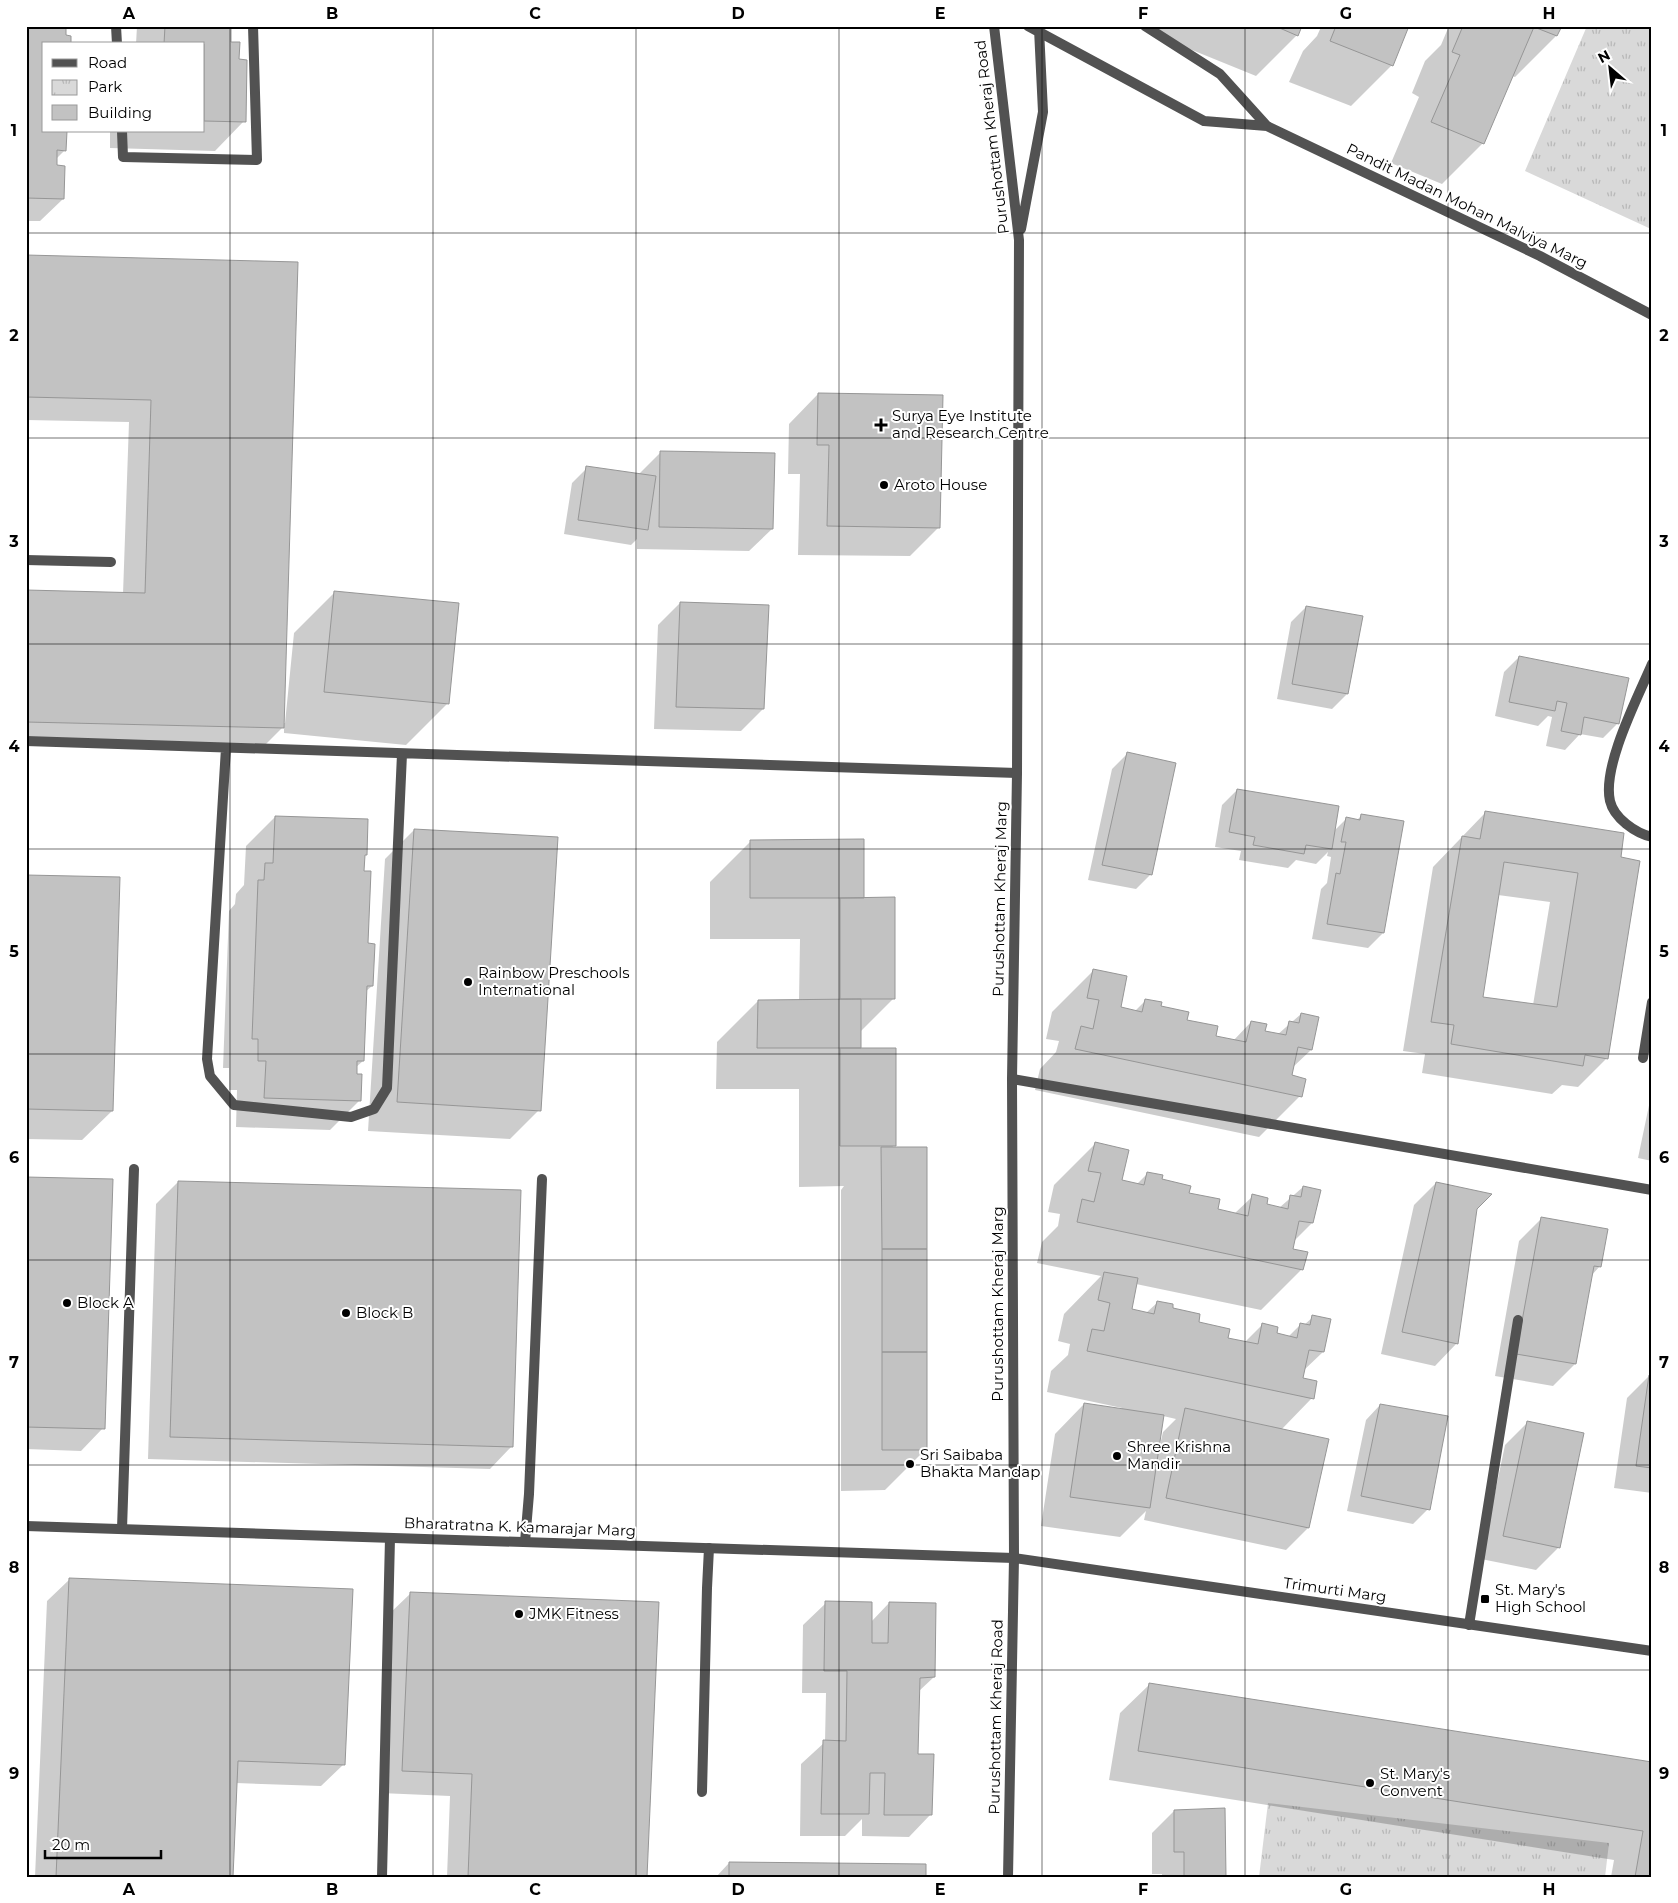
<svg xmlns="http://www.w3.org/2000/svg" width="1678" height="1903" viewBox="0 0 1678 1903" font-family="Montserrat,sans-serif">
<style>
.park{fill:url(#park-tufts)}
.shadow{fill:#0003;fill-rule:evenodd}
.building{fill:#c2c2c2;stroke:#969696;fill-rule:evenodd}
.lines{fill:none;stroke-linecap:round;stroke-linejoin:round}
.service{stroke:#525252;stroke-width:10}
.minor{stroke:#525252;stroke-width:10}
.tertiary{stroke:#525252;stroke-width:10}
.grid{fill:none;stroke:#000;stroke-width:1;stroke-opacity:0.55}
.poi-dot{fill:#000;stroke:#fff;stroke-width:2}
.labels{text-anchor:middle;stroke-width:4;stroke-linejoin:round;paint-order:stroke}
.street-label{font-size:15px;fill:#000;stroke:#fff}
.poi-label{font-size:15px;fill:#000;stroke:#fff;text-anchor:start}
.neatline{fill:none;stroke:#000;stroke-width:2}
.grid-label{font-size:16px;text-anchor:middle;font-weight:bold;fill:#000}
</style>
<defs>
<pattern id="park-tufts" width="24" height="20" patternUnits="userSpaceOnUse" patternTransform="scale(1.25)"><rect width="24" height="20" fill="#d9d9d9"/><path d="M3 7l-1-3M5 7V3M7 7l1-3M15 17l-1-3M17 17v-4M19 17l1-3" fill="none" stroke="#b8b8b8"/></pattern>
</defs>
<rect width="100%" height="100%" fill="#fff"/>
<!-- park -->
<path class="park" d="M1587,26H1652L1651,229L1525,171Z
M1268,1803L1609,1843L1605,1877H1259Z"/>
<!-- shadow -->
<path class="shadow" d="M26,26H68L44,44V131L65,150L56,159L63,199L40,221H26Z
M137,26H229L230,43L238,60L244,121L215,151L110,148V131H204V44H136Z
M1133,26H1301L1297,35L1256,76Z
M1320,26H1408L1392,65L1351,106L1289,82L1303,51L1317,36L1321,27Z
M1449,26H1560L1556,36L1515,77L1512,76L1483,143L1442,184L1391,163L1419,97L1412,93L1425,61L1441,45Z
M26,256L296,263L283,723H285L294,633L335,592L448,703L406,745L284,733V726L260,750L26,744V592L123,594L129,422L26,420Z
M818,394L939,527L910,556L798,555L800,474H788L789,424Z
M661,452L772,529L749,551L637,549V539L631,545L564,534L572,483L587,468L638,475Z
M680,603L763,709L741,731L654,729L658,625Z
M1306,607L1347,694L1332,709L1277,699L1291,622Z
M1519,657L1618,723L1603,738L1580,734L1565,750L1546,746L1552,717L1548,716L1538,726L1495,716L1504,672Z
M1127,754L1151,874L1136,889L1088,880L1112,769Z
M1237,790L1334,831L1346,819L1357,820L1362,815L1383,933L1368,948L1312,939L1321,889L1327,883L1331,857L1327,856L1328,852L1316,864L1296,860L1288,868L1239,860L1241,851L1215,847L1222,805Z
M1485,813L1619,858L1607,1058L1578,1087L1562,1085L1552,1094L1422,1073L1425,1054L1403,1051L1433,867ZM1498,895L1550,902L1533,1005L1482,998Z
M275,817L365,855L363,857L367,945L372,986L365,992L363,1061L355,1068L359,1101L330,1130L236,1127L237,1090H229V1068H223L229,911L235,904L236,894L244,885L246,846Z
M414,830L539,1110L510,1139L368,1131L385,859Z
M751,841L863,899L894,998L860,1032V1049L894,1145L891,1149L926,1449L885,1490L841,1491V1190L844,1186L799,1187V1089H716L717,1042L758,1001H799L800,939H710V882Z
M26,876L112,1111L82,1140L26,1139Z
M1093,971L1119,1008L1135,1011L1146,1000L1214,1037L1233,1041L1251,1022L1264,1032L1277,1035L1301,1014L1311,1050L1292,1068L1290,1076L1300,1096L1259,1137L1035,1090L1040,1069L1056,1052L1059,1041L1046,1039L1052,1012Z
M1652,1091V1161L1638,1158Z
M1095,1144L1121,1181L1137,1184L1148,1173L1216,1210L1234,1214L1253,1196L1266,1205L1279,1208L1303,1187L1312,1223L1294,1241L1292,1249L1302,1269L1261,1310L1136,1284L1130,1310L1146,1313L1158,1302L1226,1339L1244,1343L1263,1324L1275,1334L1288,1337L1301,1324L1304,1325L1313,1317L1323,1352L1303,1371L1302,1379L1312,1398L1281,1430L1308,1528L1286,1550L1144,1520L1146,1511L1120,1537L1041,1526L1055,1434L1084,1404L1122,1410V1408L1047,1392L1051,1371L1068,1355L1070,1344L1058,1341L1064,1314L1101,1276L1037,1263L1042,1242L1058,1226L1060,1214L1048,1212L1054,1185ZM1163,1416L1176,1419L1163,1432L1160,1445H1158Z
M26,1178L103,1428L81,1451L26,1449Z
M178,1182L512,1446L490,1469L148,1459L156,1204Z
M1436,1183L1476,1209L1457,1343L1435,1366L1381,1354L1414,1205Z
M1542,1218L1600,1266L1591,1276L1575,1364L1553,1386L1495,1376L1519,1241Z
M1652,1329V1346L1649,1345Z
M1649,1376H1652V1493L1614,1488L1627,1398Z
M1380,1405L1428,1509L1413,1524L1347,1511L1366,1420Z
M1527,1423L1559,1547L1536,1570L1481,1559L1505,1445Z
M70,1579L344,1764L321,1786L236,1783L232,1877H35L47,1601Z
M411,1593L646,1877H447L450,1796L380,1793L388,1615Z
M826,1603L871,1622L889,1603L934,1677L918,1692L917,1756L931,1814L909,1837L862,1836V1819L845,1836H800L801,1764L825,1742L826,1693H802L803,1625Z
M1150,1684L1652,1763V1877H1611L1614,1860L1109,1780L1120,1713Z
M1174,1811L1225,1877H1162V1874H1152V1833Z
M729,1863L924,1877H716Z"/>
<!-- building -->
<path class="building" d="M26,26H66V35L71,36V44H44V131H67L66,151L57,150V165L65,166L64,199L26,198Z
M165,26H231V42H240L239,59L247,60L246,122L204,121V44H164Z
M1275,26H1302L1298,36Z
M1336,26H1409L1393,66L1330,41Z
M1463,26H1562L1557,36L1534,27L1484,144L1431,122L1460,55L1452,52Z
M26,255L298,262L284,728L26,722V590L145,593L151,400L26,397Z
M818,393L943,395L940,528L827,526L829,445H817Z
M660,451L775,453L773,529L659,527Z
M586,466L656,476L648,530L578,520Z
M334,591L459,603L449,704L324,692Z
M680,602L769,605L764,709L676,707Z
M1306,606L1363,616L1348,694L1292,684Z
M1519,656L1629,678L1619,724L1584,717L1581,735L1561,731L1567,703L1557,701L1555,711L1509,702Z
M1127,752L1176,763L1152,875L1102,865Z
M1237,789L1339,806L1332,849L1306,845L1304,854L1253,845L1255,837L1229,832Z
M1485,811L1624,833L1621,857L1640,861L1608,1059L1585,1055L1583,1066L1451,1044L1454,1025L1431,1022L1462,836L1480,839ZM1504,862L1578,873L1557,1007L1483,997Z
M1361,814L1404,821L1384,933L1327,924L1336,873L1340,874L1346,842H1341L1346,817L1360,820Z
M275,816L368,819L367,855H365L364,871H371L368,943L375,944L373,986H367L364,1061H357V1074H362L361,1101L264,1098L266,1061H258V1039H252L258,880H264L265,863H273Z
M414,829L558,837L541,1111L397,1102Z
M864,839V898H750V840Z
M26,875L120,877L113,1111L26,1109Z
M895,897V999H840V898Z
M1093,969L1127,976L1121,1007L1142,1012L1145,999L1162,1002L1161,1006L1189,1012L1187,1020L1218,1026L1216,1036L1246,1042L1251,1021L1267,1024L1265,1031L1286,1035L1289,1021L1299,1023L1301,1013L1319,1017L1312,1050L1298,1047L1292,1075L1306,1079L1302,1097L1075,1049L1081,1026L1093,1029L1099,1000L1087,998Z
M861,999V1048H757L758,1000Z
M840,1048H896V1146H840Z
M1095,1142L1129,1150L1122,1180L1144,1185L1147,1172L1163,1175L1162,1179L1191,1186L1189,1193L1220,1199L1218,1209L1248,1216L1252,1194L1268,1198L1267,1204L1288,1209L1290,1195L1301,1197L1303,1186L1321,1190L1313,1223L1299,1221L1293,1249L1308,1252L1303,1270L1077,1222L1082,1199L1094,1202L1101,1173L1088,1171Z
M881,1147H927V1249H882Z
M26,1177L113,1179L105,1429L26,1427Z
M178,1181L521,1190L513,1447L170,1437Z
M1436,1182L1492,1194L1477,1209L1458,1344L1402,1332Z
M1541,1217L1608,1229L1601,1267L1594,1266L1576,1364L1516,1354Z
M882,1249H927V1352H882Z
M1104,1272L1138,1278L1132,1309L1154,1314L1157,1301L1173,1304V1308L1200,1314L1199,1322L1230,1329L1228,1338L1258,1344L1262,1323L1278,1327L1277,1333L1297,1338L1300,1323L1310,1325L1312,1315L1331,1319L1324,1352L1309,1350L1303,1378L1317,1381L1314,1399L1087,1351L1092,1329L1104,1331L1110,1303L1098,1300Z
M882,1352H927V1450H882Z
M1649,1375H1652V1468L1636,1466Z
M1084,1403L1164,1415L1150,1508L1070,1497Z
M1380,1404L1448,1416L1430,1510L1361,1496Z
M1185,1408L1329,1439L1309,1528L1166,1498Z
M1527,1421L1584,1433L1560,1548L1503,1536Z
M69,1578L353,1589L345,1765L238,1761L233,1877H56Z
M410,1592L659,1602L647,1877H468L472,1774L402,1771Z
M825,1601L872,1602V1643H888L889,1602L936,1603L935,1677L920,1678L918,1754H934L932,1815H884L885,1773H870L869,1814H821L823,1740L846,1741L847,1671H824Z
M1149,1683L1652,1762V1877H1635L1643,1831L1138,1751Z
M1225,1808L1226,1877H1184V1852H1174V1810Z
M729,1862L926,1864V1877H729Z"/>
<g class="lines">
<!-- service -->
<path class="service" d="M26,560L111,562
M122,1529L134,1169
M525,1542L529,1494L542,1179
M1469,1625L1518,1320
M702,1792L707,1588L709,1548
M382,1877L390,1538"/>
<!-- minor -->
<path class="minor" d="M116,26L117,44
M122,131L123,157L257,160L253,26
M1652,664C1638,697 1602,766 1610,801C1614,818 1635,833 1652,837
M26,741L1017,773
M226,748L207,1059L210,1076L234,1105L351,1117L374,1109L387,1088L402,754
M1643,1058L1652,1002
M1012,1079L1652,1190
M26,1526L1014,1558"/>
<!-- tertiary -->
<path class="tertiary" d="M994,26L1019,240L1017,773L1012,1079L1014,1558L1008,1877
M1028,26L1204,121L1267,126L1540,256L1652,315
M1145,26L1220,74L1267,126
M1021,229L1043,112L1039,29
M1014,1558L1652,1651"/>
</g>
<!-- grid -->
<path class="grid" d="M230,26V1877M433,26V1877M636,26V1877M839,26V1877M1042,26V1877M1245,26V1877M1448,26V1877M26,233H1652M26,438H1652M26,644H1652M26,849H1652M26,1054H1652M26,1260H1652M26,1465H1652M26,1670H1652"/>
<!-- markers -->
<g class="poi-dot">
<path d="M878.5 417.5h5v5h5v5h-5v5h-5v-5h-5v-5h5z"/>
<circle cx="884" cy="485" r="5"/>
<circle cx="468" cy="982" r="5"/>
<circle cx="67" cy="1303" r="5"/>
<circle cx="346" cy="1313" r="5"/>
<circle cx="1117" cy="1456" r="5"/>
<circle cx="910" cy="1464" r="5"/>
<rect x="1480" y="1594" width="10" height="10" rx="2.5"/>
<circle cx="519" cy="1614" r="5"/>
<circle cx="1370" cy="1783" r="5"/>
</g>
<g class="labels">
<!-- street labels -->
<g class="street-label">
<text transform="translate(992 137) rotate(-97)" y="5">Purushottam Kheraj Road</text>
<text transform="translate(1467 206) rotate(26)" y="5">Pandit Madan Mohan Malviya Marg</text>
<text transform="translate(1000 899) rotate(-89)" y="5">Purushottam Kheraj Marg</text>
<text transform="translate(998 1304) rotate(-90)" y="5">Purushottam Kheraj Marg</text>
<text transform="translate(520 1527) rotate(2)" y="5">Bharatratna K. Kamarajar Marg</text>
<text transform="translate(1335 1590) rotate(8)" y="5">Trimurti Marg</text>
<text transform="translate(996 1717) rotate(-89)" y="5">Purushottam Kheraj Road</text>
</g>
<!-- poi labels -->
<g class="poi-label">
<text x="892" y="421">Surya Eye Institute<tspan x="892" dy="17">and Research Centre</tspan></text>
<text x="894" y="490">Aroto House</text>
<text x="478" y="978">Rainbow Preschools<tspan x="478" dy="17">International</tspan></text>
<text x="77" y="1308">Block A</text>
<text x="356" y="1318">Block B</text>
<text x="1127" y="1452">Shree Krishna<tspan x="1127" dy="17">Mandir</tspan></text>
<text x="920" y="1460">Sri Saibaba<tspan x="920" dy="17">Bhakta Mandap</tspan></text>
<text x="1495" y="1595">St. Mary's<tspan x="1495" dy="17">High School</tspan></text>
<text x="529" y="1619">JMK Fitness</text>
<text x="1380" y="1779">St. Mary's<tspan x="1380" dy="17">Convent</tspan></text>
</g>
</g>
<!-- border -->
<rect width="1678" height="1903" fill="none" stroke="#ffffff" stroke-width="55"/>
<!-- legend -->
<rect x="42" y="42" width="162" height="90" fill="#ffffff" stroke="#999999"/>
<rect x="52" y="59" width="25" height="8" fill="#525252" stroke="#999999"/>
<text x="88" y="68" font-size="15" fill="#000000">Road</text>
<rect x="52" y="80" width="25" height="15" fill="url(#park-tufts)" stroke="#999999"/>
<text x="88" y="92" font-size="15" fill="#000000">Park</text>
<rect x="52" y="105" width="25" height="15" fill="#c2c2c2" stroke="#999999"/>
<text x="88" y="118" font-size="15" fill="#000000">Building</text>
<!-- north arrow -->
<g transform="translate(1610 68) rotate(332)" stroke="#ffffff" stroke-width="4" paint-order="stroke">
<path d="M0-4L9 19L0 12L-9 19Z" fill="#000000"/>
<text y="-8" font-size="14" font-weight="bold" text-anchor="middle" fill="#000000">N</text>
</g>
<!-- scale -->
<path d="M45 1850v8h116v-8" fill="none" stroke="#000000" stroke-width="2.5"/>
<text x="52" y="1850" font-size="15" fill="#000000" stroke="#ffffff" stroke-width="4" paint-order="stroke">20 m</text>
<rect x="28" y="28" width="1622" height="1848" class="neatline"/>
<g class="grid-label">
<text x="129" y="19">A</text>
<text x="332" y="19">B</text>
<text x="535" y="19">C</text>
<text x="738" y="19">D</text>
<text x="940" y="19">E</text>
<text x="1143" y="19">F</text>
<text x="1346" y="19">G</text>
<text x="1549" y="19">H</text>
<text x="14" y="136">1</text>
<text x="1664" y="136">1</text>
<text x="14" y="341">2</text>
<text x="1664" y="341">2</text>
<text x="14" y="547">3</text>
<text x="1664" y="547">3</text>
<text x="14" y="752">4</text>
<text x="1664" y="752">4</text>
<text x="14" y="957">5</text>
<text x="1664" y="957">5</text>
<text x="14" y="1163">6</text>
<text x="1664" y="1163">6</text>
<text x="14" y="1368">7</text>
<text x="1664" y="1368">7</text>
<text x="14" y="1573">8</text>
<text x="1664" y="1573">8</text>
<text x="14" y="1779">9</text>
<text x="1664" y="1779">9</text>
<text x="129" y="1895">A</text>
<text x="332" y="1895">B</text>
<text x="535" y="1895">C</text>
<text x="738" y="1895">D</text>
<text x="940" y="1895">E</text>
<text x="1143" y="1895">F</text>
<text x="1346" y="1895">G</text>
<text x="1549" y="1895">H</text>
</g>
</svg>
